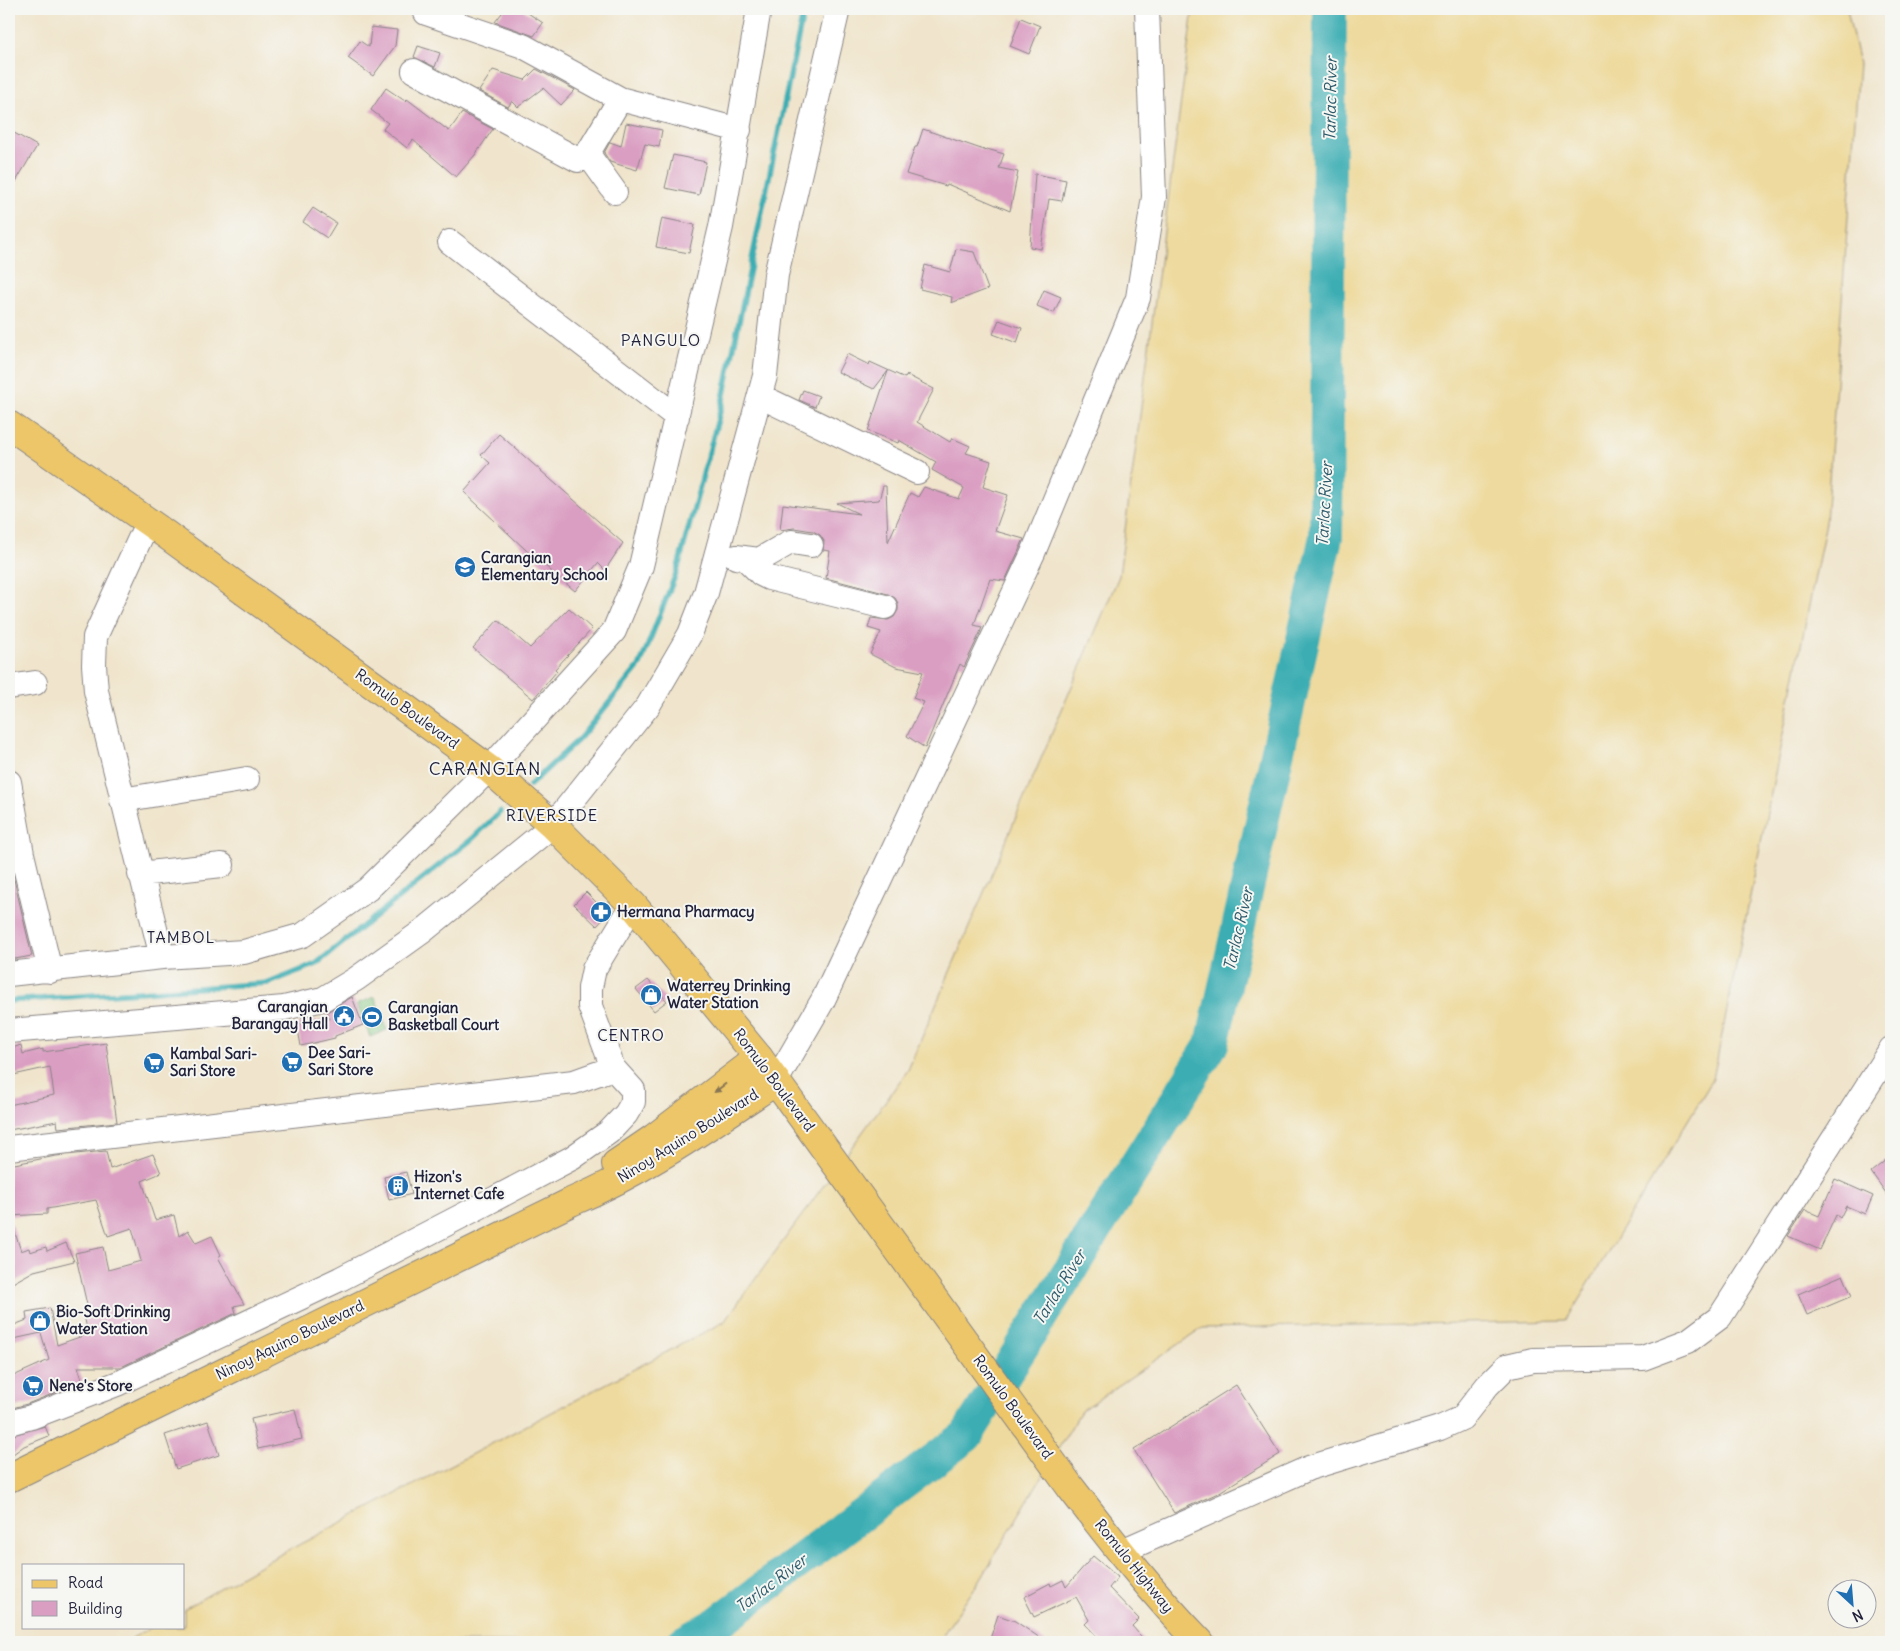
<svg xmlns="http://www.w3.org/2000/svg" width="1900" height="1651" viewBox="0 0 1900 1651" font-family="Delius,sans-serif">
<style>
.green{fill:#85c882;stroke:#54755e}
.sand{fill:#eeda9e;stroke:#887e6c}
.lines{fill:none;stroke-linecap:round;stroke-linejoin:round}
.stream{stroke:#3badb3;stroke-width:5.5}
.river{stroke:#3badb3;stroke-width:34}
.building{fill:#da9ec2}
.minor-casing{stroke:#898484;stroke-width:26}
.major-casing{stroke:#898484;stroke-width:30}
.highway-casing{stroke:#898484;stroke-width:30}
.minor{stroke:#fff;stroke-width:24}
.major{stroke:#ecc669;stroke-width:28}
.highway{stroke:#ecc669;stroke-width:28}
.oneway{fill:#877452}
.labels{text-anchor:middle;stroke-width:4;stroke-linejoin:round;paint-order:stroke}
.poi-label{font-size:15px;font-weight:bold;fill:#22223b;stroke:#f6f6f2;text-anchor:start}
.street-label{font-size:15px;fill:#22223b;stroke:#f6f6f2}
.water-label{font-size:16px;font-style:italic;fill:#2c5a6b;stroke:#f6f6f2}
.neighbourhood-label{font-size:16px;letter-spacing:1px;fill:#22223b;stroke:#f6f6f2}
.quarter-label{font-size:18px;letter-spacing:1px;fill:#22223b;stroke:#f6f6f2}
</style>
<rect width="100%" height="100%" fill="#f6f6f2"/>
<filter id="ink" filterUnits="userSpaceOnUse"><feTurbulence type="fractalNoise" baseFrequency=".02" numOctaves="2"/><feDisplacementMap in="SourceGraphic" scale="10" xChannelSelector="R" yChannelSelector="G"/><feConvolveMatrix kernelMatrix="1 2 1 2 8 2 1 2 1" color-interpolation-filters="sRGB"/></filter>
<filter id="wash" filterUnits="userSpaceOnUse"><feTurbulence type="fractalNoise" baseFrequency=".0096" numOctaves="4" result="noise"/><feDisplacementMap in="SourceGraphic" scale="20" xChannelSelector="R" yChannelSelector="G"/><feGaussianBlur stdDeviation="1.12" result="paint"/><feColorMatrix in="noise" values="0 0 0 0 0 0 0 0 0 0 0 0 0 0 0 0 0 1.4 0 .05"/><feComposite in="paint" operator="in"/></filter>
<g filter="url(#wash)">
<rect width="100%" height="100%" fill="#f0e5cc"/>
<!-- green -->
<path class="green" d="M375,997L387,1030L370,1037L357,1004Z"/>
<!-- sand -->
<path class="sand" d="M1193,9H1847L1859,64L1826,522L1713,1079L1566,1321L1203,1328L1081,1411L980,1580L938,1642H125L152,1627H184V1609L268,1561L724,1322L908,1070L1119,576Z"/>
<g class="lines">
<!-- stream -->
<path class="stream" d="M530,785L580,738L640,665L677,571L722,404L804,9
M9,1001L269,983L316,964L472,839L500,812"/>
<!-- river -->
<path class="river" d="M684,1642L716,1624L966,1436L1212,1044L1326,537L1330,9"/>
</g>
<g id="blocks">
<!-- building -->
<path class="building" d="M505,9H522L543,23L534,36L495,22Z
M1021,18L1040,26L1029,54L1010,46Z
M371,27L397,30L395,46L373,76L348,58L360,41L369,47Z
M418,46L440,53L435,67L414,57Z
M536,69L575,90L561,105L543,88L518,107L512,101L508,107L479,91L493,70L525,80Z
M386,88L405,101L407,99L449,131L462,113L493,129L475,155L456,177L413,140L407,148L383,129L388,123L371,110Z
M626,123L662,130L659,147L645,144L637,170L610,162L604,153L610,142L621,146Z
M923,129L987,151V149L1004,154L999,168L1018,172L1010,211L947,184L946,186L906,174L915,147H917Z
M9,130L37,146L9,193Z
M673,155L706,162L699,195L665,188Z
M1035,174L1066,180L1062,201L1049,199L1041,249L1030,247Z
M313,208L336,223L327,238L303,222Z
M662,218L695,225L689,253L656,247Z
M956,249L974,252L988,289L951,303L952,297L920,289L925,265L950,272Z
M1044,290L1061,297L1054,313L1037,306Z
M999,320L1022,328L1017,343L993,334Z
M847,354L869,365L870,362L905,378L907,375L934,389L917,422L950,442L952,438L970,446L966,453L991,461L983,487L1008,495L995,531L1024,539L1005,581L990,579L974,625L982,627L980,633L964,667L960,664L925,748L907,736L924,702L913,698L923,672L896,667L870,654L881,632L868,628L871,618L888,620L894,617L898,610V603L895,598L888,594L826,578L830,551L823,550L824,541L820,535L813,531L794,528L780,530L783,504L859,514L837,503L879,500L883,486H886L888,542L910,493L918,497L924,487L959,499L964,488L932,470L936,462L899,440L898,443L868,431L888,371L874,389L838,372Z
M803,390L819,396L815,407L799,400Z
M499,434L623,543L605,570L598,563L575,591L526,550L464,492L490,463L481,455Z
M569,608L592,629L555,669L557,671L533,699L473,648L498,620L530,648Z
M9,871H12L32,956L9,960Z
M586,892L608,914L597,926L574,904Z
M648,980L667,1001L654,1011L636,989Z
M352,997L363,1025L335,1036V1038L301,1046L297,1024L330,1019L327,1012Z
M106,1043L117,1122L58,1128L57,1121L9,1130V1105L54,1095L50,1067L9,1076V1049L21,1045L23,1054L43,1049V1052Z
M106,1151L110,1169L153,1154L161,1173L142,1181L155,1220L174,1215L179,1236L188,1230L196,1243L212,1236L221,1255L218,1257L244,1304L234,1306L236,1313L121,1367H78L83,1382L27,1404L9,1409V1378L49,1360L41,1333L9,1340V1327L27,1320L26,1312L50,1308L57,1345L88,1334L83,1310L88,1309L75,1253L103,1247L108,1270L141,1261L132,1228L108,1236L96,1200L47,1209V1214L9,1216V1165L56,1156Z
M1891,1156V1200L1871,1172Z
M406,1172L412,1194L389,1200L384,1177Z
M1835,1179L1873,1196L1865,1214L1846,1206L1840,1218L1836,1215L1820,1250L1788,1236L1805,1210L1819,1216Z
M9,1224H12L21,1251L29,1248L30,1252L46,1247L47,1251L66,1243L74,1261L34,1271L9,1285Z
M1843,1275L1852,1296L1807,1315L1798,1294Z
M1236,1385L1280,1454L1218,1493L1174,1513L1134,1450Z
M295,1409L302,1439L258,1449L251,1419Z
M208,1421L219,1455L176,1469L165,1435Z
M45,1426L49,1436L24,1446L9,1457V1436Z
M1093,1556L1118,1577L1109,1588L1139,1619L1132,1626L1146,1642H1102L1085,1624L1089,1620L1076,1597L1034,1617L1024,1597L1050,1583L1051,1586L1063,1580L1066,1587Z
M998,1615L1015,1621L1046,1642H989Z"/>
</g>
</g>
<g filter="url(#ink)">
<use href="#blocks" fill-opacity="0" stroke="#898484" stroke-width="1"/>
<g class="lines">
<!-- minor casing -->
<g class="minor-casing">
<path id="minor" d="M426,13L523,46L620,99L739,130
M414,71L578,160L585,158L620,99
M587,153L615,192
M450,242L677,417
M760,396L917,472
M148,521L95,637L94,665L96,691L162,957
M736,557L759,560L787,544L792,542L811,545
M745,558L761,574L769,578L885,607
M9,687L35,683
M9,782L22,854L50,971
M122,800L247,779
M140,874L222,865
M9,974L162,957L244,952L303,935L368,889L489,769L614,631L641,566L721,227L759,9
M9,1031L284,1008L323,999L356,979L423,931L553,825L648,706L690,634L706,593L765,376L776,275L838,9
M776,1081L823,1000L1033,553L1138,298L1154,197L1147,9
M9,1148L574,1082L613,1068
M9,1423L31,1417L119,1383L340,1279L479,1207L572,1158L609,1132L626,1114L633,1102V1090L613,1068L590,1006V988L594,969L633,905
M1120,1552L1309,1468L1440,1428L1462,1418L1487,1386L1507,1366L1533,1360L1643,1358L1688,1341L1720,1317L1891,1049"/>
</g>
<!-- major casing -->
<g class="major-casing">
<path id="major" d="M616,1164L654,1138L759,1058
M9,1478L571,1202C645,1171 710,1125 776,1081"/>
</g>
<!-- highway casing -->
<g class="highway-casing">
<path id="highway" d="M9,425L157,528L489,769L553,825L633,905L759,1058L1071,1488C1112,1541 1153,1594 1200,1642"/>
</g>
<!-- minor -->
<use href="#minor" class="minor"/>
<!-- major -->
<use href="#major" class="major"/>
<!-- highway -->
<use href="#highway" class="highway"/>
</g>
<!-- one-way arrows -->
<defs><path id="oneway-solid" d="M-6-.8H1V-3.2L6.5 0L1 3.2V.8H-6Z" transform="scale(1.25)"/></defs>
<use class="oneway" href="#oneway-solid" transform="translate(720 1088) rotate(143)"/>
</g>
<!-- icons -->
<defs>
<g id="school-disc" transform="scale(1.125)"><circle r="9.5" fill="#1f6fb2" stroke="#f6f6f2"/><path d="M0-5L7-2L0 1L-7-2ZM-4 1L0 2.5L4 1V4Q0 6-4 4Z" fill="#fff"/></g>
<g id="pharmacy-disc" transform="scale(1.125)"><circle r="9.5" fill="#1f6fb2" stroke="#f6f6f2"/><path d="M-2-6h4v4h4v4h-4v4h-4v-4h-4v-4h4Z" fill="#fff"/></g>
<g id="shop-disc" transform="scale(1.125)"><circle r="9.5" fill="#1f6fb2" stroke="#f6f6f2"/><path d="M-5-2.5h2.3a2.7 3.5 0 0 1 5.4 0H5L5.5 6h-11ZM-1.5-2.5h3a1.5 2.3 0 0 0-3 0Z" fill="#fff"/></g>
<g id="civic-disc" transform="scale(1.125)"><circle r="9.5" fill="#1f6fb2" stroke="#f6f6f2"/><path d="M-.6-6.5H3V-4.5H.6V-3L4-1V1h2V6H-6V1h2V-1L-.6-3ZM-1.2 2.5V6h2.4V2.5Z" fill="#fff"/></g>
<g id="stadium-disc" transform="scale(1.125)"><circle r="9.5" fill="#1f6fb2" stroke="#f6f6f2"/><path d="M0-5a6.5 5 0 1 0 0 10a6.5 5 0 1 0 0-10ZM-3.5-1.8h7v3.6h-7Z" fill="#fff"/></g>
<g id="supermarket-disc" transform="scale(1.125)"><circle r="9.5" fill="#1f6fb2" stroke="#f6f6f2"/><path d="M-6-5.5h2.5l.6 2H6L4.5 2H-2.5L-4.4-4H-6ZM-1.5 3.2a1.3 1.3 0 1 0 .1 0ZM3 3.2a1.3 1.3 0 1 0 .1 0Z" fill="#fff"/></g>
<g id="building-disc" transform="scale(1.125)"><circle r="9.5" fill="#1f6fb2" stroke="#f6f6f2"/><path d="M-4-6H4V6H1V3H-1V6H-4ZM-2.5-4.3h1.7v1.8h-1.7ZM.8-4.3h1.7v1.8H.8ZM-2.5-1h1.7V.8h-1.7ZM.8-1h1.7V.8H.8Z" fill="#fff"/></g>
</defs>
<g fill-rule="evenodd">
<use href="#school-disc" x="465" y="567"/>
<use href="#pharmacy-disc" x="601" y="912"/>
<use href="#shop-disc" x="651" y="995"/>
<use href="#civic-disc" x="344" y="1016"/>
<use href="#stadium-disc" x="372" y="1017"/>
<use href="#supermarket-disc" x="292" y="1062"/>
<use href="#supermarket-disc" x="154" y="1063"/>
<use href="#building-disc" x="398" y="1186"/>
<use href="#shop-disc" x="40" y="1321"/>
<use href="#supermarket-disc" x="33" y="1386"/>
</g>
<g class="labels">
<!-- poi labels -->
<g class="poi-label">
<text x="481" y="563">Carangian<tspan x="481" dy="17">Elementary School</tspan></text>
<text x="617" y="917">Hermana Pharmacy</text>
<text x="667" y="991">Waterrey Drinking<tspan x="667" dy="17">Water Station</tspan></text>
<text x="328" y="1012" text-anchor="end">Carangian<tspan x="328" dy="17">Barangay Hall</tspan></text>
<text x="388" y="1013">Carangian<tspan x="388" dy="17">Basketball Court</tspan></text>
<text x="308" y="1058">Dee Sari-<tspan x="308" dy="17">Sari Store</tspan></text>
<text x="170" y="1059">Kambal Sari-<tspan x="170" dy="17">Sari Store</tspan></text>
<text x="414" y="1182">Hizon's<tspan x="414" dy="17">Internet Cafe</tspan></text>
<text x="56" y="1317">Bio-Soft Drinking<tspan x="56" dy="17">Water Station</tspan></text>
<text x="49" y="1391">Nene's Store</text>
</g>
<!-- street labels -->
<g class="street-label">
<text transform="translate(407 709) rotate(36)" y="5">Romulo Boulevard</text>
<text transform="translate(774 1080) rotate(53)" y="5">Romulo Boulevard</text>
<text transform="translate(688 1136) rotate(-32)" y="5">Ninoy Aquino Boulevard</text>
<text transform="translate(290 1340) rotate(-26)" y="5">Ninoy Aquino Boulevard</text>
<text transform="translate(1013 1407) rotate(54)" y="5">Romulo Boulevard</text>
<text transform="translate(1134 1566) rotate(51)" y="5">Romulo Highway</text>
</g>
<!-- water labels -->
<g class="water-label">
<text transform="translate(1330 99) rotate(-89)" y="6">Tarlac River</text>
<text transform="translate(1324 504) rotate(-87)" y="6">Tarlac River</text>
<text transform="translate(1238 929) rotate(-77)" y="6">Tarlac River</text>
<text transform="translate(1059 1287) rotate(-58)" y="6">Tarlac River</text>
<text transform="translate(771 1583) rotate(-37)" y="6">Tarlac River</text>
</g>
<!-- neighbourhood labels -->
<g class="neighbourhood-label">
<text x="661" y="346">PANGULO</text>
<text x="552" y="821">RIVERSIDE</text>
<text x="181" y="943">TAMBOL</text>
<text x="631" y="1041">CENTRO</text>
</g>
<!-- quarter labels -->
<g class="quarter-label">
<text x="485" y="775">CARANGIAN</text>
</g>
</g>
<!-- margin -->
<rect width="1900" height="1651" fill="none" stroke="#f6f6f2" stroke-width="30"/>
<!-- legend -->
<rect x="22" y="1564" width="162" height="65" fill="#f6f6f2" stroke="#a1a1a9"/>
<rect x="32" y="1580" width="25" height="8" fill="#ecc669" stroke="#a1a1a9"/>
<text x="68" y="1588" font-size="15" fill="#22223b">Road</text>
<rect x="32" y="1601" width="25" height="15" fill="#da9ec2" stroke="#a1a1a9"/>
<text x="68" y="1614" font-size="15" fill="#22223b">Building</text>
<!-- north arrow -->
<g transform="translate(1852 1604) rotate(154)"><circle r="24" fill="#f6f6f2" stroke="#a1a1a9"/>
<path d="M0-4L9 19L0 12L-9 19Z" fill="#1f6fb2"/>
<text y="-8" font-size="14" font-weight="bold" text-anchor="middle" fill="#22223b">N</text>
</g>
</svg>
